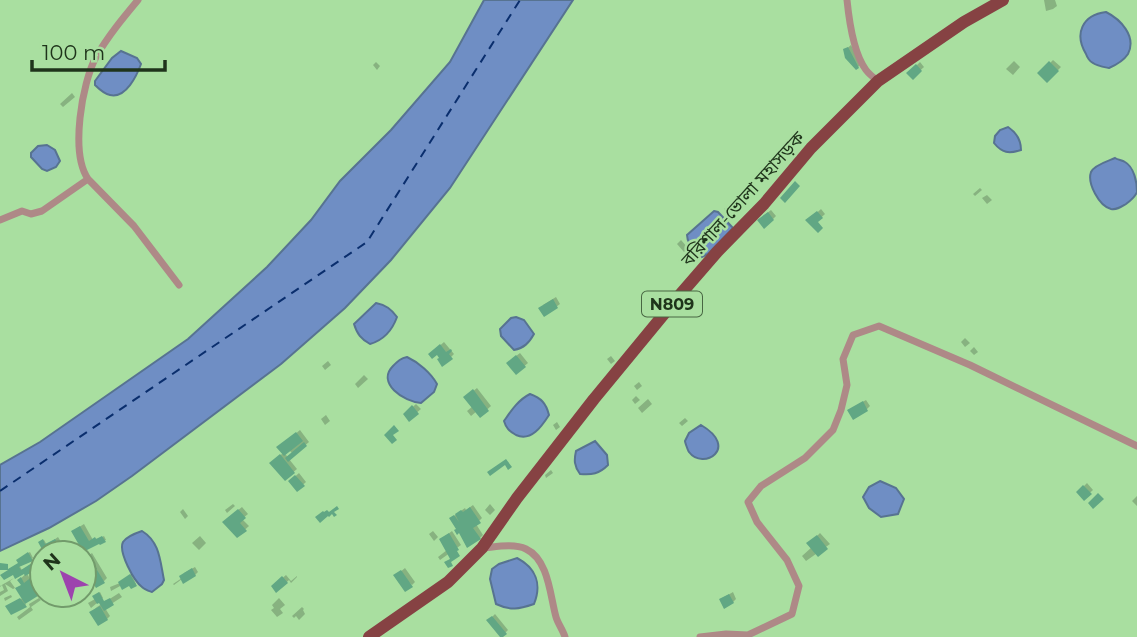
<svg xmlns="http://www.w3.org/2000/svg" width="1137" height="637" viewBox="0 0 1137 637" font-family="Montserrat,'Noto Sans Bengali',sans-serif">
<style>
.water{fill:#6f8ec4;stroke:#577391;stroke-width:2}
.shadow{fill:#0003;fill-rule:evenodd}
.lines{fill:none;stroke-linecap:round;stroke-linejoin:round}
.ferry{stroke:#0a2e6d;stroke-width:2;stroke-dasharray:9 7;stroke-linecap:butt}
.building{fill:#61a784}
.minor{stroke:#ae8987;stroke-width:7}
.trunk{stroke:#864243;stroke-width:12}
.labels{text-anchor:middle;stroke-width:5;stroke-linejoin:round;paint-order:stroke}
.shield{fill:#a9dfa0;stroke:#486743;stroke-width:2}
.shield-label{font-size:16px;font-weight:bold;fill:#1f341b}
.street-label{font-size:18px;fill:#1f341b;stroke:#a9dfa0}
</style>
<rect width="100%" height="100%" fill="#a9dfa0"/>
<!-- water -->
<path class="water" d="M484,0H573L450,188L391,260L345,308L281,364L132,476L96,501L49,528L0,551V465L40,442L188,339L267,267L311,220L340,181L391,130L450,62Z
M1106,12C1120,19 1137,36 1128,54C1124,60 1116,65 1109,68C1104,67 1097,66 1093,63C1090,62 1087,57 1086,54C1074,34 1082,15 1106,12Z
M121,51L137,58L141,64C137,75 126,99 110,95C105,94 99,89 95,85V81L112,58Z
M1008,127C1017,133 1021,140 1021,150C1009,154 1002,153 994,143L995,136L1000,130Z
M47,145L55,150L60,161L56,167L47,171L42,169L31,157V153L38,146Z
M1115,158C1118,160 1122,160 1125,162C1134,167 1137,182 1137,192C1135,197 1130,201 1126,204C1121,207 1117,210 1111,209C1099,206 1087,183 1091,172C1094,165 1108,161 1115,158Z
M714,211L718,212L733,228L708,254L702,257C696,250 687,245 687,235Z
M376,303C386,305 391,309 397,317C392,331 384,340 370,344C361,339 357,334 354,324Z
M516,317L524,320L534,334C529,343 524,348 514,350L501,336L500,329L511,318Z
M407,357C418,362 431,373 437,384L434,392L421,403C404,402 376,383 393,366C398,361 401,358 407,357Z
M530,394C541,398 546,403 549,415C542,426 531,442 516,435C509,431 506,428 504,421C511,411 518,400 530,394Z
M701,425C740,448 703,471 689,452C688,451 685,442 685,441L689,433Z
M595,441L607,455L608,465C599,474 592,475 580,474C574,466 574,460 576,451Z
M880,481L896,488L904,499L898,514L881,517L869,508L863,497L869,487Z
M142,531C160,542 160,561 164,580L162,584L152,592C149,591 145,590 142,587C134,581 118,552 123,542C127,536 136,533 142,531Z
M517,558C536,568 542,584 534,604C519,609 511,611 496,604L490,579L492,569L499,564Z"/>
<!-- shadow -->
<path class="shadow" d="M1044,0H1055L1057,6L1053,9L1046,11Z
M851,45L861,64L858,67L845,50Z
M1053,60L1061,67L1047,81L1040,73Z
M1014,61L1020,67L1013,75L1006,69Z
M376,62L380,66L377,70L373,65Z
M920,62L924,67L913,77L909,73Z
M72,93L75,97L63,107L60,104Z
M980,188L982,190L975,196L973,194Z
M987,195L992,200L987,204L982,198Z
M734,205L736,208L729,215L724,209L728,206L730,208Z
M821,209L825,214L812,226L808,221Z
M771,210L776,216L773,219L762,217Z
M681,240L688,248L684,252L677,244Z
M556,297L560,304L545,315L543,305Z
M965,338L970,343L965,347L961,342Z
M444,342L454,354L451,357H441L435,350Z
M974,347L978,352L974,355L970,351Z
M520,353L528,363L516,373L511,360Z
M611,356L615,361L611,364L607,359Z
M328,361L331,365L325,370L322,366Z
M364,375L368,379L358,388L355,384Z
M639,382L642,386L637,390L634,386Z
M477,388L491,406L480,416L477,411L471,416L467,411L473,406L466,397Z
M636,396L640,400L635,404L632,400Z
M648,399L652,404L642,413L638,408Z
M866,400L870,406L867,409L852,408Z
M416,404L421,409L409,419L405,414Z
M326,415L330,421L325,425L321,419Z
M685,418L688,421L682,426L679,423Z
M557,422L560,427L556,430L553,425Z
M300,430L309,442L289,459L297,469L285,479L272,463L283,453L282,445ZM289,450L292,453L288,457L285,454Z
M551,470L553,473L546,478L545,475Z
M299,473L306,482L297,490L290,481Z
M1087,483L1093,490L1084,498L1078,492Z
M1137,496V506L1132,501Z
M233,504L235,506L227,513L225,510Z
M490,504L495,510L490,515L485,510Z
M473,505L482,518L476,524L483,535L480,538L460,531L454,516L465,508L466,510Z
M242,507L248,514L242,519L249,526L238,536L227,519Z
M183,509L188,516L185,519L180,512Z
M84,524L93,540L96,538L97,540L104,536L106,540L84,550L76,529Z
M433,531L438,537L434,541L429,534Z
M452,531L461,545L440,560L438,557L447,550L444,537Z
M820,533L830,544L806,561L802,556L812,547L809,544Z
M200,536L206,543L199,550L192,543Z
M58,537L68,553H50H53L40,542L44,540L47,545Z
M30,552L33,558L19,565L22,570L40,559L39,556L42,554V564L27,573L30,579L40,572L39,571L42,568V590L24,602L26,605L19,610L8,605L23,598L22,584L19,580L30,570L18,571L20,563L18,560Z
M92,553L107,578L104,581L84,577V559Z
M195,567L198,572L195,575L182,579L174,585L173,584L182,578L184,573Z
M405,568L415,582L412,585L399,573Z
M131,574L136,584L132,587L130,583L122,585L111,591L110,587L120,583Z
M286,575L291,581L297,576V577L291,583L289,580L277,591L273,586Z
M14,578L10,581L15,588L13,589L5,584L8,591L0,596V592L4,590L2,585L0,587V586Z
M100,592L103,598L91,608L88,603L95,599L94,596Z
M733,592L736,599L733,602L721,599Z
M119,593L122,597L105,608L110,616L107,619L91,612L97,607Z
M11,595L12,597L5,601L4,598Z
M39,598L41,600L31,607L33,610L19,620L17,617L30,607L29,604Z
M279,598L285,605L280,609L283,613L277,617L271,610L274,608L272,605Z
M302,607L304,609L303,610L305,614L299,620L296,616L294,618L292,616Z
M495,614L508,630L502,636L489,620Z"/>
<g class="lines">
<!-- ferry -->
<path class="ferry" d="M0,491L367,242L520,0"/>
</g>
<!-- building -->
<path class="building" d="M848,47L859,68L856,70L845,58L843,49Z
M1049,61L1059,71L1047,83L1037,73Z
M916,64L922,71L913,80L906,73Z
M795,181L800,186L785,203L780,198Z
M817,211L823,218L818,222L823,228L818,233L805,220Z
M768,212L774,220L764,229L757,220Z
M553,299L558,308L544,317L538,308Z
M440,344L446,352L451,349L452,351L449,354L453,359L442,367L437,359L439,358L437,355L432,359L428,354Z
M516,355L526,367L516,375L506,363Z
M473,389L489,411L480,418L463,397Z
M863,401L868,411L853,420L847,410Z
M412,405L419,414L409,422L403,414Z
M394,425L399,431L393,435L397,440L392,444L384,435Z
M296,432L303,441L284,456L276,447Z
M304,442L307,446L288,462L285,458Z
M280,454L295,473L285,481L269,463Z
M506,459L512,467L508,470L505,465L490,476L487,472Z
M295,475L305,486L297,492L288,481Z
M1083,485L1092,494L1084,501L1076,492Z
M1098,493L1104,499L1093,509L1088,503Z
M337,506L339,509L334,512L337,515L334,517L332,514L329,517L328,516L320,523L315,517L323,511L324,512L327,510L329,512Z
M470,507L481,523L473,528L481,539L467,548L459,533L457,535L454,530L456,529L449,518L454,515L459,522L455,514L461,510L463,512Z
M238,509L246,518L240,523L247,531L237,538L222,522Z
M80,526L89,541L95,537L96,539L102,536L106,542L100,545L99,544L83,552L71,531Z
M449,533L459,550L457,551L460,556L451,562L453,566L448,568L444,562L450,559L449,557L439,539Z
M817,535L828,549L818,557L806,543Z
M43,539L45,544L55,539L63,553H51L49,550L44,553L38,542Z
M28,552L33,561L19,567L21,570L35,561L42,571L41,578L42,587L38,580L34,583L41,594L25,604L15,588L21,585L17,580L21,577L24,583L38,572L36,570L25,576L24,574L15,579L13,575L4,580L0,575L8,570H0V563L8,564V569L18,563L16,560Z
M88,555L97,569L84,575V558Z
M192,568L196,576L183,584L179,576Z
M97,570L105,583L96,588L93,583L87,586L84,581V576L87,574L88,576Z
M401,570L413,587L405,592L393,575Z
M130,574L137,586L131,589L129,586L122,590L118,582Z
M282,576L288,583L276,593L271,586Z
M99,592L104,601L110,598L114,605L104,611L99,603L97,604L92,596Z
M729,594L734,603L724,609L719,599Z
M20,598L27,607L11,615L5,606Z
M100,606L108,620L98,626L89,612Z
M492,616L507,634L503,637H500L486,620Z"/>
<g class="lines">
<!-- minor -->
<path class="minor" d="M847,0C849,20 854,54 866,70C869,74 874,78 878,81
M88,179C70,153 82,83 96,57C108,36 123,18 138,0
M0,220L22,211L31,214L42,211L88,179L134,226L179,285
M483,548C495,547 514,543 526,549C549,560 550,596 556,617C558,624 563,630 565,637
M700,637L726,634L748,635L792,614L799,586L787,560L757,522L748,502L761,486L805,458L833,430L841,410L847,385L843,359L853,335L879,326L970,365L1137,446"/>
<!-- trunk -->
<path class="trunk" d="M369,637L448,582L482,548L517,498L594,399L678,297L717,252L764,204L811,148L878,81L964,22L1003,0"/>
</g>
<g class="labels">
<!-- shield labels -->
<rect class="shield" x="642" y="291.5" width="60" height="25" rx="5"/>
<g class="shield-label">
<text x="672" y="310">N809</text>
</g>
<!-- street labels -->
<g class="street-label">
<text transform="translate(743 199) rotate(-48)" y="6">বরিশাল-ভোলা মহাসড়ক</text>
</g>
</g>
<!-- north arrow -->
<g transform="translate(63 574) rotate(318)"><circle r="33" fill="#a9dfa0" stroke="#729b6b" stroke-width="2"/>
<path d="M0-5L12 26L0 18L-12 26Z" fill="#9d43ae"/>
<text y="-10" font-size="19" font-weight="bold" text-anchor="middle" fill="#1f341b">N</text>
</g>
<!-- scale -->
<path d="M32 60v10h133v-10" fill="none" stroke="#1f341b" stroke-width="3.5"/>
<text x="42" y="60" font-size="21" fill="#1f341b" stroke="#a9dfa0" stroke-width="5" paint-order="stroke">100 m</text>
</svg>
